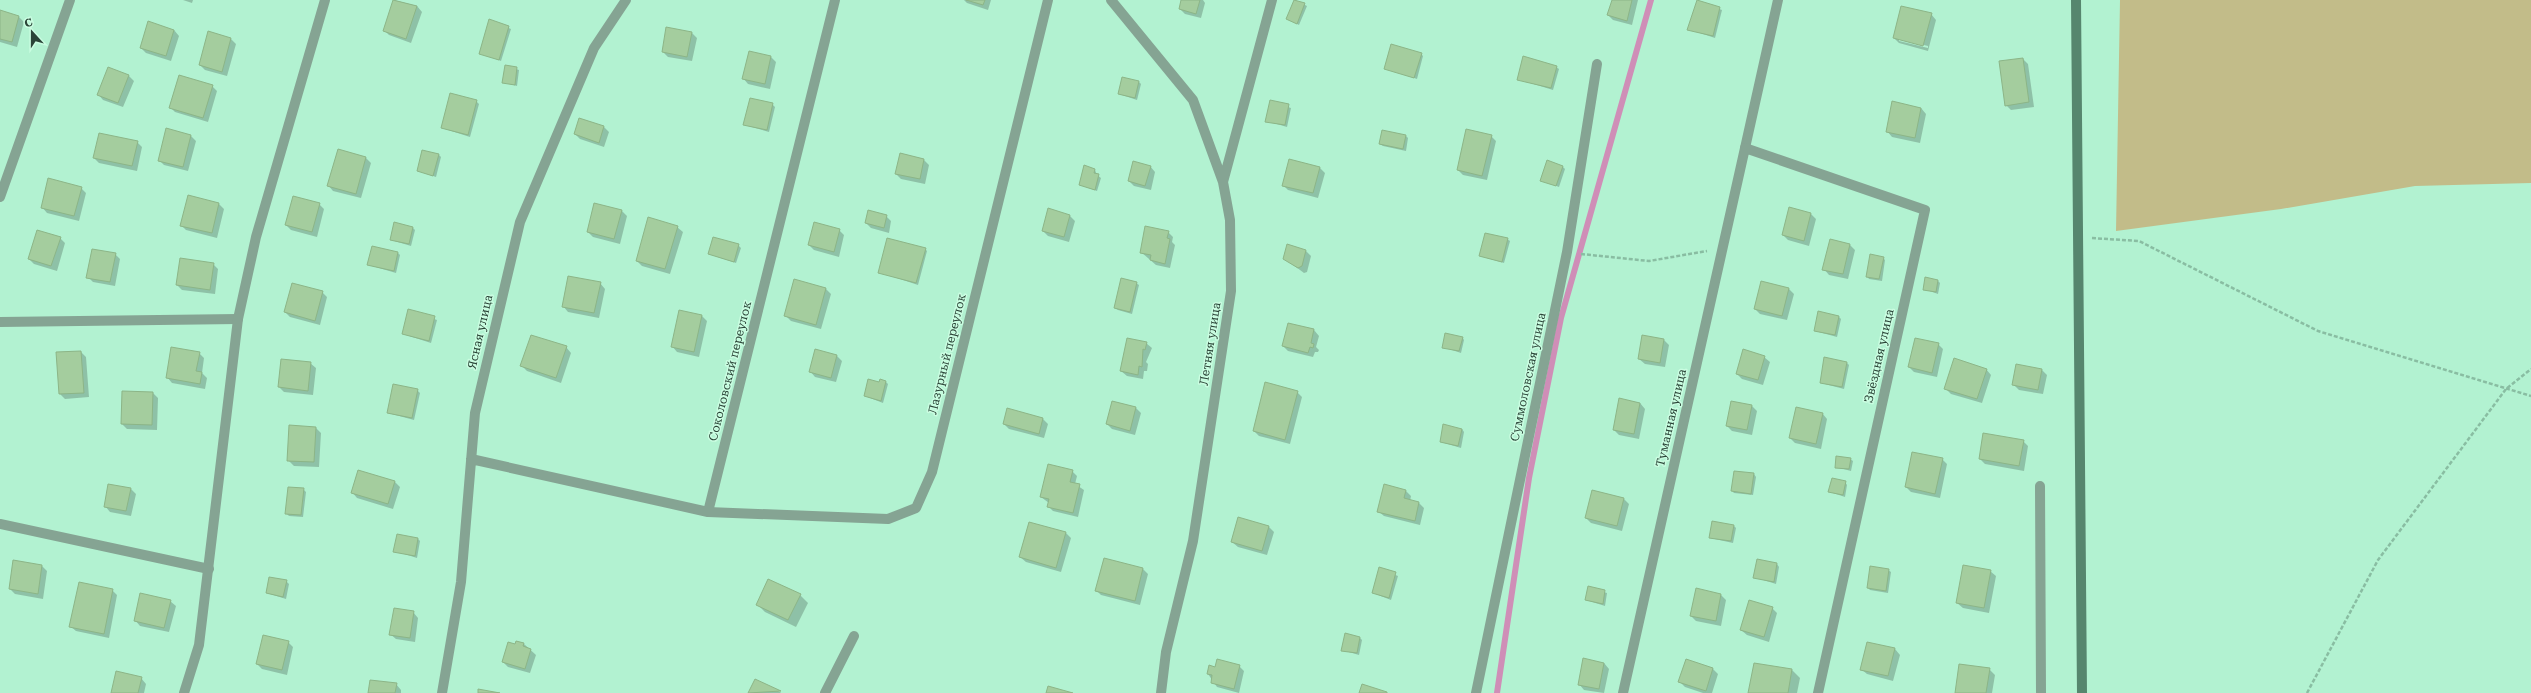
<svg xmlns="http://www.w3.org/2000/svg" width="2531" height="693" viewBox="0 0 2531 693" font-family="'Roboto Serif',serif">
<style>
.green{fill:#c2bc89}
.shadow{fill:#0003;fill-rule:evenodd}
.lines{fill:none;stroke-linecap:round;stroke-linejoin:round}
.stream{stroke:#cf8eb7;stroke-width:6}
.building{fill:#a4cd9e;stroke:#8cb587}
.path{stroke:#89bda2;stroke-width:2.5;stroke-dasharray:4 2;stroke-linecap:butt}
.lane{stroke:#85a493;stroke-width:10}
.street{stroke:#85a493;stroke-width:10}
.secondary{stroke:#56866e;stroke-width:10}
.labels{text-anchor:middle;stroke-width:3;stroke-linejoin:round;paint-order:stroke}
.street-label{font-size:12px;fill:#2a4437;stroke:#cafde1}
</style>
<rect width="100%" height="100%" fill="#b2f2d1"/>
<!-- green -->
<path class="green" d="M2120,0H2531V183L2415,186L2281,209L2116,231Z"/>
<!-- shadow -->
<path class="shadow" d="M183,0H193L192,3Z
M394,0L417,6L422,12L411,43L389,35L384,30Z
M964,0H991L988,10L967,3Z
M1182,0H1203L1205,3L1201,18L1185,14L1180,9Z
M1295,0L1307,6L1299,25L1287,19Z
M1613,0H1638L1632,25L1613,20L1608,15Z
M1698,1L1722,10L1715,38L1688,29Z
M0,12L19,17L24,22L17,47L0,42Z
M1931,14L1936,20L1928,51L1899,43L1894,38ZM1899,39L1928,46V48L1899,41Z
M490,21L511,29L501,61L480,53Z
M174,30L179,36L171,61L146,53L141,48Z
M692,33L697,38L692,61L668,57L663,52Z
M230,38L236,44L227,76L205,70L200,65Z
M1421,54L1423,56L1417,79L1385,68Z
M771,57L776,62L770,89L748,84L743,78Z
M2023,59L2028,64L2034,107L2011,110L2006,105Z
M506,66L519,70L517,86L503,82Z
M1556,67L1559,69L1553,90L1518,79Z
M129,76L134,81L123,107L103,100L98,94Z
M1139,82L1141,84L1137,100L1119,94Z
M212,86L217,91L208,122L175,112L170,107Z
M476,101L479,104L470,137L442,128Z
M1271,102L1291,108L1287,127L1267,121Z
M1893,103L1921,108L1926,114L1920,143L1892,137L1887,131Z
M772,104L775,107L769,132L745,125Z
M580,119L604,127L609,132L604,147L580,139L575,134Z
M1383,131L1406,136L1408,138L1406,151L1383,146L1380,144Z
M191,136L196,141L188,171L164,165L159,160Z
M1491,136L1496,141L1487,180L1463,175L1458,170Z
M137,142L142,147L137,171L99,163L94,158Z
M439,155L441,157L436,177L418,171Z
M900,155L924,160L929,165L925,184L901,179L896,174Z
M366,158L371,163L361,198L333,191L328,185Z
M1150,166L1155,172L1151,190L1134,186L1129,181Z
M1085,167L1095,170L1097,175L1101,178L1097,191L1080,185Z
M1563,167L1565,169L1559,187L1541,180Z
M1320,168L1325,173L1318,198L1288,190L1283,185Z
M81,188L86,193L79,221L47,213L42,207Z
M219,204L224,209L217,238L186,230L181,225Z
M319,204L324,209L317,237L291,230L286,225Z
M621,210L627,216L620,244L593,237L588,232Z
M1048,210L1070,216L1075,221L1069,242L1048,236L1043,231Z
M1811,214L1816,219L1809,246L1788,240L1783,235Z
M886,216L891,221L889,233L871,228L866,223Z
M677,227L683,232L670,274L642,266L637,261Z
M413,228L415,230L411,246L391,240Z
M839,230L844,235L839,257L814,250L809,245Z
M1168,232L1173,237L1172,242L1175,245L1170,268L1156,265L1141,252Z
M60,238L65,243L57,271L34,264L29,259Z
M1507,239L1510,241L1504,263L1480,256Z
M1831,240L1850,245L1855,250L1848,279L1829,275L1824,269Z
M738,245L741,248L736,263L709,254Z
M925,249L927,251L918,285L879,272Z
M1306,251L1311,256L1307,272L1304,273L1284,258Z
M398,253L400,255L396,273L369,265Z
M115,254L120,259L115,286L93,282L88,277Z
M1883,258L1885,260L1882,281L1869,279L1867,276Z
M213,264L218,269L215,294L182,290L177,285Z
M1938,281L1940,283L1938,294L1924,289Z
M600,283L605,289L599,318L568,312L563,306Z
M1136,283L1139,285L1132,314L1118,310L1115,308Z
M826,289L831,294L821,329L791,321L785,315Z
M1789,289L1794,294L1787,320L1760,314L1755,309Z
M322,292L327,297L320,325L290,317L285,312Z
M409,310L437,320L431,343L403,334Z
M680,311L702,316L707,321L699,357L677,352L672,346Z
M1839,317L1841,319L1837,337L1815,331Z
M1289,324L1314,330L1319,336L1316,347L1319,350L1318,352H1315L1313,357L1288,351L1283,346Z
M1462,337L1464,340L1461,353L1443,347Z
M1664,340L1669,345L1665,367L1645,364L1639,359Z
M1146,343L1152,348L1146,362L1148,364L1147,371H1144L1143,379L1127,376L1121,371Z
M1938,344L1943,349L1937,377L1914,372L1909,367Z
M566,347L571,353L561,383L527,371L522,366Z
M81,352L86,357L89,397L65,399L60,394Z
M199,353L204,358L202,373L207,378L205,389L172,383L167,377Z
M837,356L842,361L836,382L815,377L810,371Z
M1764,357L1770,362L1763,385L1742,379L1737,374Z
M310,363L316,368L313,395L284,392L279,387Z
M1847,363L1849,365L1844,389L1821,383Z
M1986,369L1991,375L1982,403L1951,394L1945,388Z
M2042,370L2047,375L2043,394L2019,390L2014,385Z
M885,381L888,384L883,403L865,396Z
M417,390L420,393L414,420L388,413Z
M1297,392L1302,397L1290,444L1259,436L1254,431Z
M153,393L158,398L157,430L127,429L122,424Z
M1620,399L1640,403L1645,409L1639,439L1619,435L1614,430Z
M1752,406L1757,411L1752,435L1732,431L1727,426Z
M1136,408L1141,413L1135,435L1112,429L1107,424Z
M1008,410L1043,419L1048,424L1044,438L1009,429L1004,424Z
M1822,413L1827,419L1821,449L1795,443L1790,438Z
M316,428L321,433L319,467L294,466L288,460Z
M1462,429L1464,432L1461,448L1441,442Z
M2023,441L2028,446L2024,471L1985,464L1980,459Z
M1850,459L1853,461L1851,471L1836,467Z
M1942,459L1947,464L1940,498L1911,492L1906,487Z
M1072,471L1077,476L1075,484L1084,490L1078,517L1053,511L1048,506L1049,503L1041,497Z
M1754,474L1756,477L1753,495L1734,493L1732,491Z
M395,482L400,487L393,509L357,498L352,492Z
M1845,482L1847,485L1845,497L1830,492Z
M1384,486L1406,491L1411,496L1410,501L1419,503L1424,508L1420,525L1384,516L1378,511Z
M131,489L136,494L131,516L110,512L105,506Z
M303,489L306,492L303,517L289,516L286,513Z
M1624,499L1629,504L1622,531L1591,523L1586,518Z
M1268,526L1274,532L1267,555L1238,547L1232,542Z
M1734,526L1736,528L1733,543L1710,538Z
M1066,533L1071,538L1061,572L1026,562L1020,557Z
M418,539L420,541L417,558L395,551Z
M1104,559L1143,569L1148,574L1140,605L1101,595L1096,590Z
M1777,564L1779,567L1776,584L1754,577Z
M42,566L47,571L43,599L15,594L10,589Z
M1380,569L1398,576L1391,600L1373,593Z
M1888,570L1891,572L1888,593L1870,590L1868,588Z
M1990,571L1996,576L1989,613L1963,608L1957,603Z
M286,581L289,584L286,599L267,593Z
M1589,588L1607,593L1605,606L1586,600Z
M112,590L117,595L109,638L76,631L70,626Z
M1696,590L1721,595L1726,600L1721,626L1696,621L1691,616Z
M800,595L808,603L796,627L765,612L757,604Z
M170,601L176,606L169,632L140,626L135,620Z
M1772,608L1777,613L1769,642L1747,635L1741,630Z
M413,612L418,618L415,642L396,639L390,634Z
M1360,638L1362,640L1359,655L1342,650Z
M288,642L293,647L287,675L262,669L257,664Z
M517,642L524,644L536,655L530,673L508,667L503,662Z
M1895,649L1900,655L1893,681L1867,674L1861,669Z
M1687,660L1713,669L1718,674L1712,693H1703L1685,687L1680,682Z
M1604,663L1609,669L1604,693L1584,690L1579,684Z
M1754,664L1792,670L1800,678L1797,693H1749Z
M1239,666L1244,671L1239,693L1217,687L1208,674L1215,668Z
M1989,669L1995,675L1992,693H1956Z
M141,678L146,684L144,693H112Z
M755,680L780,692L781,693H749Z
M396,684L401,690V693H369Z"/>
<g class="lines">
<!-- stream -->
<path class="stream" d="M1497,693L1529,478L1561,318L1651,0"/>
</g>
<!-- building -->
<path class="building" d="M393,0L417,6L406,39L383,31Z
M966,0H985L983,5Z
M1181,0H1200L1196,14L1179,9Z
M1294,0L1305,3L1297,24L1286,19Z
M1612,0H1632L1627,21L1607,15Z
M1697,0L1720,7L1713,36L1687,30Z
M1901,6L1932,13L1923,46L1893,38Z
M0,10L19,16L12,42L0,39Z
M489,19L509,26L499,60L479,54Z
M148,21L174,30L166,56L140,48Z
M666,27L692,32L687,57L662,52Z
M208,31L231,38L222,72L199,65Z
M1391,44L1422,53L1414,78L1384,69Z
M749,51L771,56L765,84L742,79Z
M1523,56L1557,66L1551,88L1517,80Z
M2023,58L2029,102L2005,106L1999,61Z
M505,65L517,67L515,85L502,83Z
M108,67L129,75L118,103L97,95Z
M179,75L213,85L203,118L169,108Z
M1122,77L1139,81L1135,98L1118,94Z
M450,93L477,100L468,135L441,128Z
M750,98L773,103L767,130L743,125Z
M1270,100L1289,104L1285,125L1265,122Z
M1892,101L1921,108L1915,138L1886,132Z
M579,118L604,126L599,143L574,134Z
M166,128L191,135L183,167L158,161Z
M1466,129L1492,135L1482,176L1457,170Z
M1382,130L1406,135L1403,149L1379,144Z
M99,133L138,141L132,166L93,158Z
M338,149L366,157L356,194L327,186Z
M422,150L439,154L433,176L417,171Z
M900,153L924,159L920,179L895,174Z
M1289,159L1320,167L1313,193L1282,186Z
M1547,160L1563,166L1556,186L1540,181Z
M1133,161L1151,166L1145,186L1128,181Z
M1084,165L1095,169L1094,173L1099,174L1095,190L1079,185Z
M48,178L82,187L74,216L41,208Z
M188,195L219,203L212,233L180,226Z
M293,196L320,203L312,232L285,225Z
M594,203L622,210L614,239L587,232Z
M1789,207L1811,213L1804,241L1782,235Z
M1048,208L1070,215L1064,237L1042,231Z
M868,210L887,215L884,228L865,223Z
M648,217L678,226L665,269L636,261Z
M394,222L413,227L409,244L390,240Z
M814,222L840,229L834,252L808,245Z
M1145,226L1169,231L1167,238L1170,239L1165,264L1150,260L1151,255L1140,253Z
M37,230L61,237L51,266L28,259Z
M1485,233L1508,238L1502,262L1479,256Z
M713,237L739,244L734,262L708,254Z
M887,238L926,248L916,283L878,273Z
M1830,239L1850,244L1843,274L1822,270Z
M1287,244L1306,250L1302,266L1298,268L1283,259Z
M372,246L398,252L394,271L367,265Z
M92,249L116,253L110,282L86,278Z
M1870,254L1884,257L1879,279L1866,277Z
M180,258L214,263L210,290L176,285Z
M568,276L601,282L594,313L562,307Z
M1925,277L1938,280L1936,292L1923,290Z
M1121,278L1137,282L1130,312L1114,308Z
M794,279L826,288L816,325L784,316Z
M1761,281L1789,288L1782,316L1754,309Z
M292,283L323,291L315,321L284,312Z
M408,309L435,316L429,341L402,334Z
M679,310L702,315L694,352L671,347Z
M1818,311L1839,316L1835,335L1814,331Z
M1288,323L1314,329L1311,343L1314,344L1313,348L1310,347L1308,353L1282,346Z
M1445,333L1463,337L1459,351L1442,348Z
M531,335L567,346L556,378L520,366Z
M1642,335L1664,339L1660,363L1638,359Z
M1127,338L1147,342L1145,350L1143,349L1142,367L1139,366L1138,375L1120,371Z
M1915,338L1939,343L1932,373L1908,367Z
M171,347L200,352L196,371L202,372L200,384L166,378Z
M815,349L837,355L831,378L809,372Z
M1743,349L1765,356L1758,380L1736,374Z
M81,351L84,393L59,394L56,352Z
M1824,357L1847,362L1842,387L1820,383Z
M1954,358L1987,369L1977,399L1944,389Z
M281,359L311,362L308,391L278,387Z
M2016,364L2042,369L2038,390L2012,385Z
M868,379L879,382L880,379L886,381L881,401L864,396Z
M1265,382L1298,391L1285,440L1253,431Z
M393,384L418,389L412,418L387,413Z
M122,391L153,392L152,425L121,424Z
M1619,398L1640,403L1634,434L1613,430Z
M1112,401L1136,407L1130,431L1106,424Z
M1731,401L1752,405L1747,430L1726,426Z
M1796,407L1823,413L1816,444L1789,438Z
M1007,408L1043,418L1039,434L1003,424Z
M1443,424L1462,429L1458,446L1440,442Z
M289,425L316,427L314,462L287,461Z
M1983,433L2024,440L2019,466L1979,459Z
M1912,452L1943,458L1935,494L1905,487Z
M1836,456L1851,458L1849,469L1835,468Z
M1048,464L1073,470L1070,482L1080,484L1073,513L1047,507L1049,499L1040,497Z
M358,470L395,481L388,504L351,493Z
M1734,471L1754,473L1751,494L1731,491Z
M1832,478L1846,481L1843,495L1828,492Z
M108,484L131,488L126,511L104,507Z
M1384,484L1406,490L1404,498L1419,502L1415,521L1377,512Z
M288,487L304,488L301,515L285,514Z
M1592,490L1624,498L1617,526L1585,518Z
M1238,517L1269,526L1262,551L1231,542Z
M1712,521L1734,525L1731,541L1709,538Z
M1029,522L1066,532L1056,568L1019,557Z
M397,534L418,538L415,556L393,552Z
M1104,558L1143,568L1135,601L1095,591Z
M1757,559L1777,563L1774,582L1753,578Z
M13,560L42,565L38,594L9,589Z
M1963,565L1991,570L1984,608L1956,603Z
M1870,566L1889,569L1886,591L1867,588Z
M1379,567L1396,572L1389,598L1372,593Z
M269,577L287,580L283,597L266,593Z
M768,579L801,594L788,620L756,605Z
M79,582L113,589L104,634L69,627Z
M1588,586L1605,590L1603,604L1585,600Z
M1696,588L1721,594L1716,621L1690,616Z
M140,593L171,600L164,628L134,621Z
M1749,600L1773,607L1764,637L1740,630Z
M394,608L414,611L410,638L389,635Z
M1345,633L1360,637L1357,653L1341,651Z
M263,635L289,641L282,670L256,664Z
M516,641L524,643L523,646L531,649L525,669L502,662L508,642L515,644Z
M1867,642L1895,648L1888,676L1860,670Z
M1583,658L1604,663L1599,689L1578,685Z
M1217,659L1240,665L1234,689L1211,683L1212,675L1207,674L1209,665L1215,667Z
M1686,659L1713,668L1706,691L1678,682Z
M1754,663L1792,669L1788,693H1748Z
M1959,664L1990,668L1986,693H1955Z
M116,671L142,677L138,693H111Z
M755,679L781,691L748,693Z
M370,680L397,683L395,693H368Z
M1362,684L1387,692V693H1359Z
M1048,686L1073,693H1046Z
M478,689L500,693H478Z"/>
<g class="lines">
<!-- path -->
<path class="path" d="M2092,238L2139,241L2318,331L2531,396
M1581,254L1649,261L1707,251
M2307,693L2378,560L2506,389L2531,369"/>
<!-- lane -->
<path class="lane" d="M1745,148L1778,0
M0,197L70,0
M0,322L238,319
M0,524L209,569"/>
<!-- street -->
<path class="street" d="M1111,0L1193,100L1223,182
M471,459L708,512L835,0
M2040,486L2041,693
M708,512L888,519L916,508L932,472L1048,0
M184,693L199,645L238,319L256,237L325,0
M442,693L461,582L475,413L520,222L594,48L626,0
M825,693L854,636
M1161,693L1166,652L1193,541L1231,291L1230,220L1223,182L1272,0
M1476,693L1567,252L1597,64
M1623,693L1745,148L1925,210L1818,693"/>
<!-- secondary -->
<path class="secondary" d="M2076,0L2082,693"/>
</g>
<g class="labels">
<!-- street labels -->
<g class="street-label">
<text transform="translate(480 332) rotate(-77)" y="4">Ясная улица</text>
<text transform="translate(1210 344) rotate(-81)" y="4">Летняя улица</text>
<text transform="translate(947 354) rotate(-76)" y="4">Лазурный переулок</text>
<text transform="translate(1879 356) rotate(-77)" y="4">Звёздная улица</text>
<text transform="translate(730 371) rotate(-76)" y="4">Соколовский переулок</text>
<text transform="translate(1528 377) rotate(-78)" y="4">Суммоловская улица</text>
<text transform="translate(1671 418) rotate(-77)" y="4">Туманная улица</text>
</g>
</g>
<!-- north arrow -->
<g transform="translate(32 32) rotate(339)" stroke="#cafde1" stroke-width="3" paint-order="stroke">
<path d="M0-3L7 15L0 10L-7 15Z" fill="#2a4437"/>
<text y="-6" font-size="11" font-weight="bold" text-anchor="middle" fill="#2a4437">С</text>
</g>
</svg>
